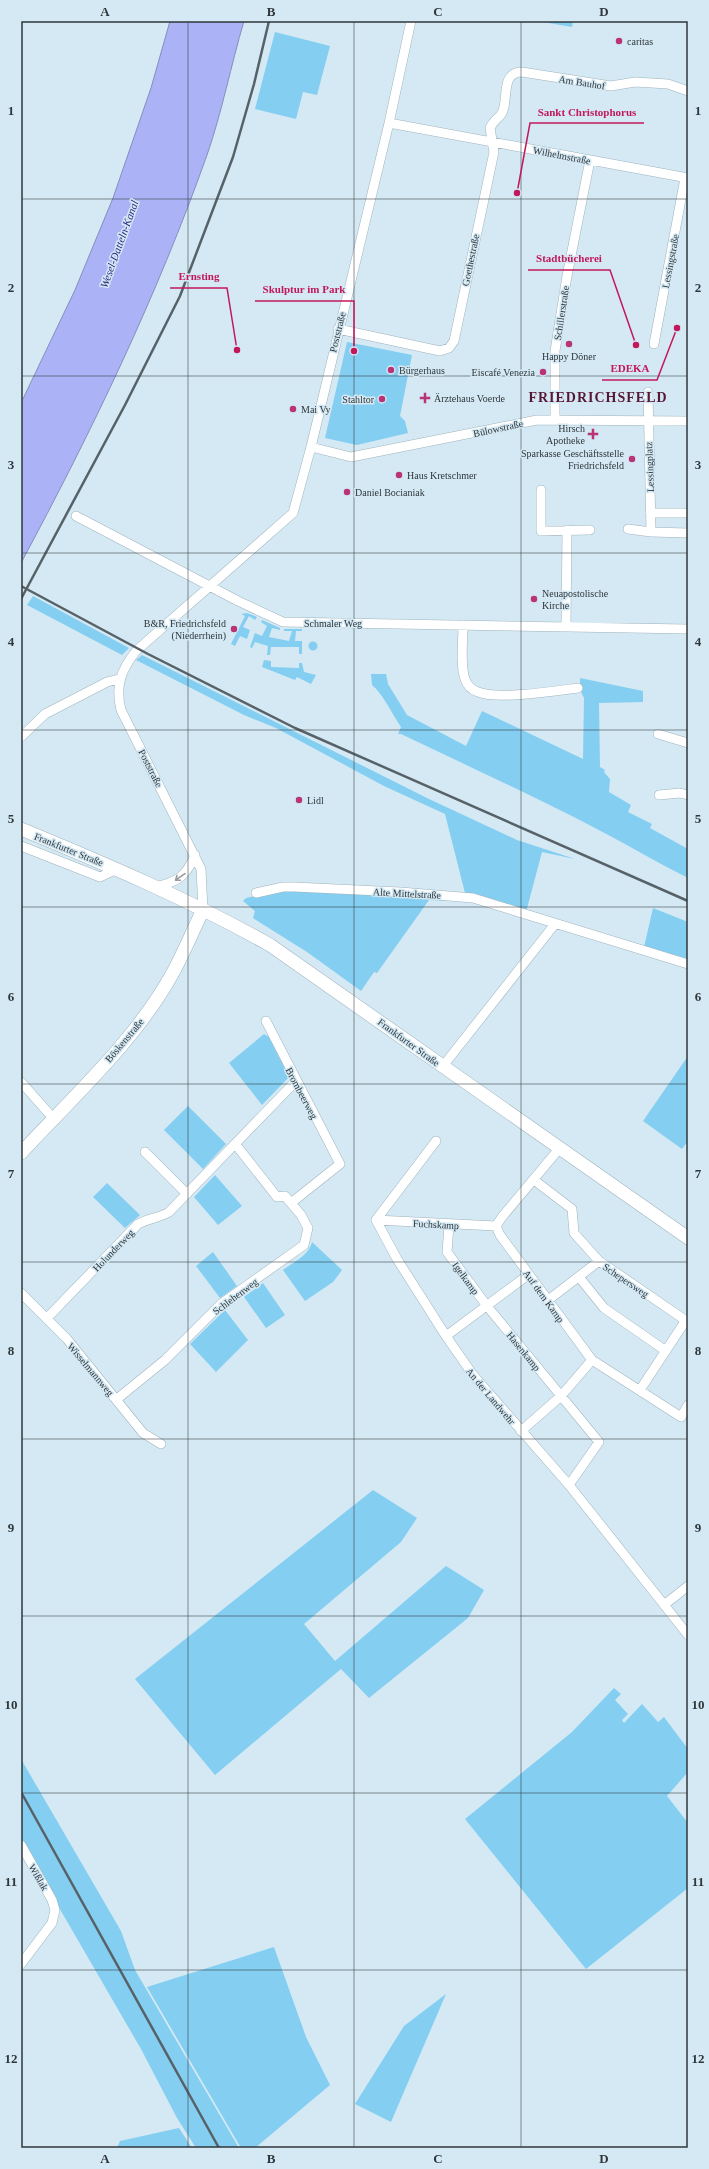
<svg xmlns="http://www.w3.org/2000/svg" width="709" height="2169" viewBox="0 0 709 2169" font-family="Georgia,serif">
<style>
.green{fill:#84cef1}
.water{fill:#acb2f6;stroke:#868dbe}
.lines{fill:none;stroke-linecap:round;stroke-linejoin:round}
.street-casing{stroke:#9fb3bd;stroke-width:10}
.secondary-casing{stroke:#9fb3bd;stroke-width:14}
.street{stroke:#fff;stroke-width:9}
.secondary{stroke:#fff;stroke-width:13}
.rail{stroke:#576268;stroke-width:2.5}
.oneway{stroke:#979b9d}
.grid{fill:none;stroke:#2f373b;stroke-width:1;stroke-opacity:0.55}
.poi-dot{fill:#b93375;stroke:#d4e9f4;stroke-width:1.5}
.labels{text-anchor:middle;stroke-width:3;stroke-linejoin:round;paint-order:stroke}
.poi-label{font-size:10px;fill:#2f373b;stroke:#d4e9f4;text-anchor:start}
.street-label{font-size:10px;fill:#2f373b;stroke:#d4e9f4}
.water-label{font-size:11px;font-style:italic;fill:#302584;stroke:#d4e9f4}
.district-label{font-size:14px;font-weight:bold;letter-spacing:1px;fill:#571736;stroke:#d4e9f4}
.leader{fill:none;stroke:#c2185b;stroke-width:1.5}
.callout-dot{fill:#c2185b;stroke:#d4e9f4;stroke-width:1.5}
.callout-label{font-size:11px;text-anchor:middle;font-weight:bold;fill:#c2185b;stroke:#d4e9f4;stroke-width:3;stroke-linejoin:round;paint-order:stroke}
.neatline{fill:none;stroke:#2f373b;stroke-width:1.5}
.grid-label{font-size:13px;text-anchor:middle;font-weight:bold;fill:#2f373b}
</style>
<rect width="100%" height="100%" fill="#d4e9f4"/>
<!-- green -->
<path class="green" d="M537,21H573L572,27Z
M275,32L330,46L317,95L303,92L296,119L255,109Z
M347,342L412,355L400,416L405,421L408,433L357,445L325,438Z
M33,596L129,648L122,655L27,605Z
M247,613L257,617L255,620L249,616L243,627L250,630L247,639L240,636L235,646L231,644L245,616L241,614Z
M262,620L280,628V630L272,628L269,637L289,641L292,631H284V629H302V631H296L295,641H302V654H299V647H271L270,655H267L268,646L255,642L252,648L250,647L255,633L262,636L267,626L261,622Z
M308.5 646a4.5 4.5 0 1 1 9 0a4.5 4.5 0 1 1-9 0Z
M142,655L429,799L517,840L575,859L542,852L526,912L465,893L445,814L384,786L276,728L244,715L136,660Z
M264,660L271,661V667L299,668V663H302L304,672L316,675L311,684L297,677L295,680L262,667Z
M371,674H386L388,684L407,715L466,746L482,711L583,759L584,698L580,690V678L643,691V702L599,703L600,767L605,770L604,772L610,779L609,792L631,805L628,812L652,824L650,828L688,849V878C656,862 626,844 595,828C531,795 466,765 401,734H398L401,727C392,714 383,694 372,685Z
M281,890L326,891L461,901L429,900L377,973L374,972L361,991L307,952L253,918L255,911L243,901L246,898Z
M653,908L688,922V960L644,947Z
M264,1034L269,1037L289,1077L262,1105L229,1063Z
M688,1056V1141L682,1149L643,1121Z
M188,1106L226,1144L203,1169L164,1130Z
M215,1175L242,1206L218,1225L194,1197Z
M107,1183L140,1215L125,1228L93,1197Z
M312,1242L342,1270L333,1282L305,1301L283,1270C294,1262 309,1255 312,1242Z
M213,1252L237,1286L220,1298L196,1266Z
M263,1283L285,1315L266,1328L244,1297Z
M225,1310L248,1340L216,1372L190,1344Z
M373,1490L417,1518L401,1542L304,1624L335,1661L446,1566L484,1590L468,1618L369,1698L341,1669L215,1775L135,1679Z
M614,1688L621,1694L615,1700L628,1714L622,1720L624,1723L642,1704L658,1722L664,1717L688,1749V1772L667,1796L688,1823V1888L586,1969L465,1819L572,1732Z
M21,1759L121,1931L135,1970L239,2148H196L177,2118L141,2049L21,1842Z
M274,1947L306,2037L330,2085L255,2148H241L147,1987Z
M446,1994L391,2122L355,2104L404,2026Z
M179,2128L192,2148H117L120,2141Z"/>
<!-- water -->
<path class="water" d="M170,21H244C231,65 222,112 207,155C157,296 92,431 21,563V403L75,290L113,198L151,88Z"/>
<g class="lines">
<!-- street casing -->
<g class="street-casing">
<path id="street" d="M389,123L688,178
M338,329L440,351L449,348L454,341L494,152L490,128C493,121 498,119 502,113C509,100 500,72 522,72L611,86L635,82L668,84L688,91
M654,344L685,178
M648,392L651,532L688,533
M555,420V351L567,276L590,160
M311,447L351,457L537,420L688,421
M541,490V531L590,530
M650,513H688
M76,516L238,601L283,622L688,629
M628,529L651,532
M463,625C463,639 460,666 465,679C467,685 472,690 478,692C498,700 555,691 578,688
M566,625L567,530
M658,734L688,743
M21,737L45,714L107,682L119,679
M659,795L680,793L688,795
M21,846L100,877L117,869
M155,887C177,882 186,877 195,855
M256,893L283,887H294L400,892L473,898L688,964
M203,910L201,869L121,710C115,686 121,670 136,651L293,513L311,447L389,123L411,21
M266,1021L340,1164L291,1203
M443,1066L555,924
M21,1082L53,1118
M436,1141L376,1220L397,1259L446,1336L473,1375L569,1485L688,1635
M559,1149L502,1217L496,1226L500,1235L592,1360L681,1417L688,1405
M145,1152L187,1194
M534,1180L572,1209L574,1233L599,1261
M376,1220L496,1226
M449,1225L447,1252L487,1306L599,1442L569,1485
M579,1277L604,1308L666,1351
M21,1293L67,1339L143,1433L161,1444
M547,1301L599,1261L688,1322
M47,1318L138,1224C149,1218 159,1218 169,1212L296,1081
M446,1336L528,1275
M640,1390L686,1320
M117,1399L165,1360L221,1304L304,1245L308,1228L301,1215L285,1196L277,1197L236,1145
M521,1431L561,1396L592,1360
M664,1605L688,1586
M21,1845L52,1900L55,1910L52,1923L21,1964"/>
</g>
<!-- secondary casing -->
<g class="secondary-casing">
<path id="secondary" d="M21,829C106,864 190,900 270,945L688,1238
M21,1153C72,1098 134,1042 171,976C183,955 192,932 203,910"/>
</g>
<!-- street -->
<use href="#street" class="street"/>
<!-- secondary -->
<use href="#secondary" class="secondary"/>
<!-- rail -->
<path class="rail" d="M21,586L148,654L295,728L688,901
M21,599L125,405L180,296L233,157L254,84L269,21
M21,1792L219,2148"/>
</g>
<!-- one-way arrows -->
<defs><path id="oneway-shaft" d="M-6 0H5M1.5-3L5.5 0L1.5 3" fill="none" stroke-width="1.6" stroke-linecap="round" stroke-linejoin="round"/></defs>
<use class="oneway" href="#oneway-shaft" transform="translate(180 877) rotate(145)"/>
<!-- grid -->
<path class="grid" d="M188,21V2148M354,21V2148M521,21V2148M21,199H688M21,376H688M21,553H688M21,730H688M21,907H688M21,1084H688M21,1262H688M21,1439H688M21,1616H688M21,1793H688M21,1970H688"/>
<!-- markers -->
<g class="poi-dot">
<circle cx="619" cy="41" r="4"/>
<circle cx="569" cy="344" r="4"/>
<circle cx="391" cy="370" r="4"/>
<circle cx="543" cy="372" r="4"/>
<path d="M423 392h4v4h4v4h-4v4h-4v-4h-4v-4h4z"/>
<circle cx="382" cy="399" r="4"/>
<circle cx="293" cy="409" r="4"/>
<path d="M591 428h4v4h4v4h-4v4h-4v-4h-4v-4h4z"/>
<circle cx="632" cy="459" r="4"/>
<circle cx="399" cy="475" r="4"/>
<circle cx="347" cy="492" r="4"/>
<circle cx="534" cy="599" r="4"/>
<circle cx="234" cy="629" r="4"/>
<circle cx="299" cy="800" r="4"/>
</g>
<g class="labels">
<!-- poi labels -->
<g class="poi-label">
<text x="627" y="45">caritas</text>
<text x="569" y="360" text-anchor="middle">Happy Döner</text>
<text x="399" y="374">Bürgerhaus</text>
<text x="535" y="376" text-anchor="end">Eiscafé Venezia</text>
<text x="434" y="402">Ärztehaus Voerde</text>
<text x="374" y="403" text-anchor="end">Stahltor</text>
<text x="301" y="413">Mai Vy</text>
<text x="585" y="432" text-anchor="end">Hirsch<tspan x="585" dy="12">Apotheke</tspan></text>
<text x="624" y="457" text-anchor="end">Sparkasse Geschäftsstelle<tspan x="624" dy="12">Friedrichsfeld</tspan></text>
<text x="407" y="479">Haus Kretschmer</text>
<text x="355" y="496">Daniel Bocianiak</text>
<text x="542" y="597">Neuapostolische<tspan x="542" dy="12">Kirche</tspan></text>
<text x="226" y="627" text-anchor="end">B&amp;R, Friedrichsfeld<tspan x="226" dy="12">(Niederrhein)</tspan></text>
<text x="307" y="804">Lidl</text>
</g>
<!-- street labels -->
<g class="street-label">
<text transform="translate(582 82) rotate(9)" y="4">Am Bauhof</text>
<text transform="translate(562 155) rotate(11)" y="4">Wilhelmstraße</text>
<text transform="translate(470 260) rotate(-78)" y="4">Goethestraße</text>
<text transform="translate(670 261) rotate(-79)" y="4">Lessingstraße</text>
<text transform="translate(561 313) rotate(-81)" y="4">Schillerstraße</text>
<text transform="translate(337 332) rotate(-76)" y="4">Poststraße</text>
<text transform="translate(498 428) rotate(-12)" y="4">Bülowstraße</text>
<text transform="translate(649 467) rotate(-92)" y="4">Lessingplatz</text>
<text x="333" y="627">Schmaler Weg</text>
<text transform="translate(151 768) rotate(63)" y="4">Poststraße</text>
<text transform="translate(69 849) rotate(22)" y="4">Frankfurter Straße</text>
<text transform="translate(407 893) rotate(3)" y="4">Alte Mittelstraße</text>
<text transform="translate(124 1040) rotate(-50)" y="4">Böskenstraße</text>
<text transform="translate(409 1042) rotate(36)" y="4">Frankfurter Straße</text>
<text transform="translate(302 1093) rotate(62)" y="4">Brombeerweg</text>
<text transform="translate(436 1224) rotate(3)" y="4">Fuchskamp</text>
<text transform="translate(113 1250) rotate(-46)" y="4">Holunderweg</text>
<text transform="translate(466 1278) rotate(54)" y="4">Igelkamp</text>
<text transform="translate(626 1280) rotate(34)" y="4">Schepersweg</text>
<text transform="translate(235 1296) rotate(-37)" y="4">Schlehenweg</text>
<text transform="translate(544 1296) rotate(54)" y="4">Auf dem Kamp</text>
<text transform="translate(524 1351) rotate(51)" y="4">Hasenkamp</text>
<text transform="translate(91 1369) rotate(50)" y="4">Wisselmannweg</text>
<text transform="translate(491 1396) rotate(50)" y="4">An der Landwehr</text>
<text transform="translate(39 1877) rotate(60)" y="4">Wißlak</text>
</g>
<!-- water labels -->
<g class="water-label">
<text transform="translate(119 244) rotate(-70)" y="4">Wesel-Datteln-Kanal</text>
</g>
<!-- district labels -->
<g class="district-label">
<text x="598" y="402">FRIEDRICHSFELD</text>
</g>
</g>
<!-- callouts -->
<path class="leader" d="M517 193L530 123H644M636 345L610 270H528M237 350L227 288H170M354 351L354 301H255M677 328L657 380H602"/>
<g class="callout-dot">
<circle cx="517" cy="193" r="4"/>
<circle cx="636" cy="345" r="4"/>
<circle cx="237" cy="350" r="4"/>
<circle cx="354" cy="351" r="4"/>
<circle cx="677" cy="328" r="4"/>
</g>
<g class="callout-label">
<text x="587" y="116">Sankt Christophorus</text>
<text x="569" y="262">Stadtbücherei</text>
<text x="199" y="280">Ernsting</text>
<text x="304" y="293">Skulptur im Park</text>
<text x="630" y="372">EDEKA</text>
</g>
<!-- border -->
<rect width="709" height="2169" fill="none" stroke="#d4e9f4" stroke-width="44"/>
<rect x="22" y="22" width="665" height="2125" class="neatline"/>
<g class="grid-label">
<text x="105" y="16">A</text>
<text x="271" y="16">B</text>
<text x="438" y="16">C</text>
<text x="604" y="16">D</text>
<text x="11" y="115">1</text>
<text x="698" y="115">1</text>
<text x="11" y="292">2</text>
<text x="698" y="292">2</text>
<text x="11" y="469">3</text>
<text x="698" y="469">3</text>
<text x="11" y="646">4</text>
<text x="698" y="646">4</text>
<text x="11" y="823">5</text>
<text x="698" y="823">5</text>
<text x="11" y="1001">6</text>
<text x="698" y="1001">6</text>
<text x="11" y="1178">7</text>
<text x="698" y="1178">7</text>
<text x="11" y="1355">8</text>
<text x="698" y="1355">8</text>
<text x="11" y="1532">9</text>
<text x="698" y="1532">9</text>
<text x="11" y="1709">10</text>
<text x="698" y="1709">10</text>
<text x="11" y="1886">11</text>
<text x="698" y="1886">11</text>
<text x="11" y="2063">12</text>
<text x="698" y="2063">12</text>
<text x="105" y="2163">A</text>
<text x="271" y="2163">B</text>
<text x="438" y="2163">C</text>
<text x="604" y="2163">D</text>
</g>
</svg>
